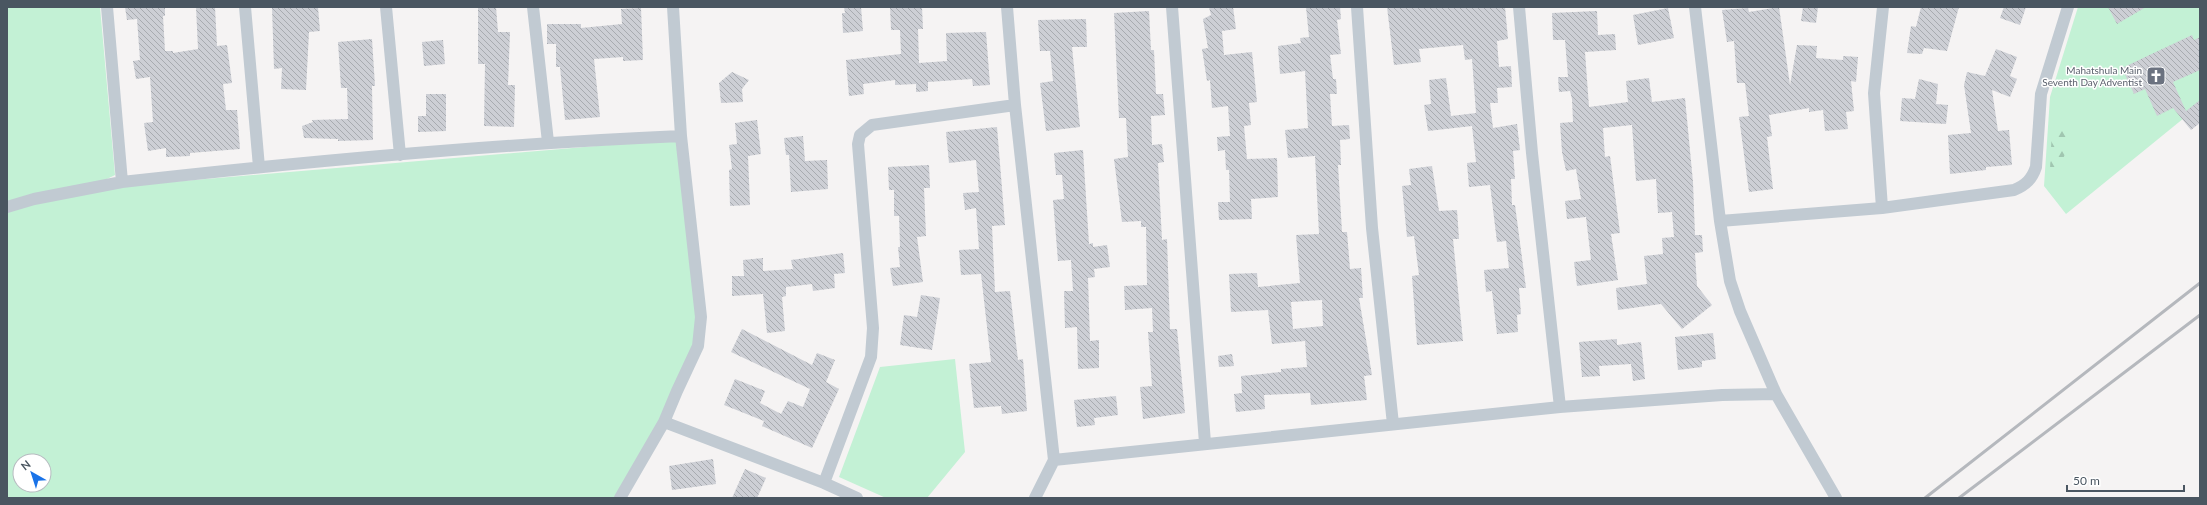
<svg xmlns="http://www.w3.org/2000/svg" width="2207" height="505" viewBox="0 0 2207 505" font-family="Lato,sans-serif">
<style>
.green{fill:#c3f1d5;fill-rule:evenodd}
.forest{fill:url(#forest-firs)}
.building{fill:url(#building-back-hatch);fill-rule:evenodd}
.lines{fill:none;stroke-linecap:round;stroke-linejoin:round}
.street{stroke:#c1cad2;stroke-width:12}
.rail{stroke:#b5b8bd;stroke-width:3}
.labels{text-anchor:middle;stroke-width:3;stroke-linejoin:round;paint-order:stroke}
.worship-label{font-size:10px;fill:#5b616d;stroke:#fff;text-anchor:end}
</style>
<defs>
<pattern id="forest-firs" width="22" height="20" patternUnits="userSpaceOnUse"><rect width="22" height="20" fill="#c3f1d5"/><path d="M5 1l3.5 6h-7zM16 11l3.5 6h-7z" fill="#a0c6b0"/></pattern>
<pattern id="building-back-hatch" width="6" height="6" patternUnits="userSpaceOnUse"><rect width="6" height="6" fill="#cdcfd5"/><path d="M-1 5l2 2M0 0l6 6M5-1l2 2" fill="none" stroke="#a8abb0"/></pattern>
</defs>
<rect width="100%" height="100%" fill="#f5f3f3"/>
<!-- green -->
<path class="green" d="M9,7H100L115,175L105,180L7,202V8Z
M2078,7H2200V105L2066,214L2044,186L2050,97Z
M679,139L698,317L694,345L660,420L616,498H7V210L123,186ZM20,461H44V485H20Z
M955,359L965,452L927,498H886L839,477L880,367Z"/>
<!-- forest -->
<path class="forest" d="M2052,129H2070C2068,144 2067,164 2050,169Z"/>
<!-- building -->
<path class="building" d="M125,7H165V16H163L165,51H173V53L198,49L196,7H215L217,46L227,45L232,83L223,84L226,110H237L240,149L190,153V156L166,157V148L148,151L144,123L153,122L150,77L136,79L133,61L140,60L137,19L127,20Z
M272,7H318L320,31L309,32L306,90L281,89L282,68L274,69Z
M478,7H496L498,32H510L508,85H515L514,127L484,126L485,64H478Z
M844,7H861L863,31L843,33L842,13H845Z
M890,7H922L923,29H918L919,63L947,61L946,33L986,32L990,85L973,86L972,79L928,82V91L916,92V84L895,85V80L863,84L864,94L849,96L846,60L901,54L900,30H891Z
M1209,7H1233L1236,29L1222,31L1224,55L1252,52L1257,102L1249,103L1251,125L1244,126L1247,159L1277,158L1278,197L1251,199L1252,219L1219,220L1218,202H1230L1229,170H1226L1225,150L1218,151L1217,137L1230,136L1228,106L1212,108L1210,80L1207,81L1202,49L1208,48L1203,19L1211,15Z
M1306,7H1340L1341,19L1337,20L1341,54L1330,55L1333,79H1336L1337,94H1330L1332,126L1349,125L1350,139L1340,140L1341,165H1338L1342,232H1347L1350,269L1361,268L1363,298H1359L1372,375L1364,376L1367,400L1311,405L1310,393L1264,395L1265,409L1236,412L1234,394L1242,393L1241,376L1281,372V369L1307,367L1305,341L1272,344L1268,310L1231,312L1229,274L1257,273L1258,287L1300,283L1296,235L1319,234L1315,156L1288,158L1285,130L1308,128L1305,71L1280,74L1278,46L1301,43L1300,38L1309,37ZM1322,300L1323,326L1293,329L1291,302Z
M1387,7H1505L1508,39L1497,41L1499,67L1511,66L1512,87L1497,88L1498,103H1490L1493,128L1517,124L1520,150L1513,151L1515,179H1511L1512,205H1515L1526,288H1519L1521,314L1517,315L1518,332L1497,334L1492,291L1486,292L1484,270L1509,268L1506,241L1497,242L1490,185L1469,187L1467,163L1476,162L1472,126L1428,131L1424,105L1431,104L1429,80L1446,78L1451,116L1476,113L1472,59L1465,60L1463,45L1419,49L1421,62L1394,65Z
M1779,7L1790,85L1797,45L1817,46L1816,58L1843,60V56L1858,57L1856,82L1851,81L1854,111L1846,112L1848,129L1825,131L1823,110L1809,112V108L1769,115L1772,136L1767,137L1773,189L1749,192L1739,117L1749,116L1745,83H1737L1734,41L1727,42L1722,10L1748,8L1749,12Z
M1803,7H1818L1816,23L1801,21Z
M1921,7H1959L1947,51L1924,48L1922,54L1907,53L1911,26L1916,27Z
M2004,7H2026L2020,25L2000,18Z
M2108,7H2146L2117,24Z
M641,8L643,60L623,61V57L594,59L600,117L565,120L560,67H556V44H547V24H581V28L622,24L621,9Z
M1668,8L1674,38L1638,45L1633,15Z
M1149,11L1151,50H1154L1156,94H1163L1165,115L1151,116L1152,145L1162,144L1164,162L1158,163L1162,240L1167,239L1170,329H1177L1185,413L1143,419L1140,387L1152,386L1148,332H1153L1152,308L1125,310L1124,286L1147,285L1146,227H1141V221L1122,222L1114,159L1128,157L1126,118H1119L1114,13Z
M1597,11L1598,35L1615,34L1616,50L1585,52L1589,107L1628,102L1626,81L1649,78L1652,102L1685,98L1693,182L1695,235H1702L1703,252L1695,253L1697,286L1712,305L1682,329L1661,304L1618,310L1616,288L1647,284L1644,256L1663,254L1662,238L1674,237L1672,212L1658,213L1656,179L1636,181L1632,125L1603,128L1605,157L1610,156L1620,233L1611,234L1618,280L1577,286L1574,262L1591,260L1586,217L1567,219L1565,201L1581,199L1576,169L1566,171L1562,152L1560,123L1573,122L1572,99L1570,91L1559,92L1558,77H1568L1565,40H1553L1552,13Z
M1086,19L1087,47H1072L1080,127L1046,131L1040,83L1053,81L1050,51H1040L1038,20Z
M2192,35L2194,40L2200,37V70L2173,82L2186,111L2200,100V123L2191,130L2173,108L2157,116L2145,89L2134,94L2122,68Z
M372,39L375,86H372L373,140L338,141V139L304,138L302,126L313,122L312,120L348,119L347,88H341L338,42Z
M443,40L445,64L424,66L422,42Z
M1996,49L2017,57L2010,76L2017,79L2010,97L1992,90L1998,131L2009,130L2012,165L1986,167V170L1950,174L1948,135L1971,133L1964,85L1967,72L1985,76Z
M732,72L749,80L742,89L743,102L721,103L719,83Z
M1919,79L1938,84L1936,104L1948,105L1946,124L1900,121L1902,98L1915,99Z
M426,94H446V131L418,132V116H426Z
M757,120L761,154L748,156L750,205L730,206L729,170L732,169L729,145L737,144L735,123Z
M997,127L1005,225L992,226L995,292L1010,291L1018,360L1023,359L1027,411L1002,414L1001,406L974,408L969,364L991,362L981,274L961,275L959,250L979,249L976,208L965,210L963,193L979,192L976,160L949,163L946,132Z
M803,136L805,161L827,160L828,189L791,192L789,155H786L784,138Z
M1083,150L1089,244L1093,243V247L1107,245L1110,267L1094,269L1095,277L1088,278L1090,341L1099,340V368L1078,369L1077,327L1065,328L1064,291H1073L1071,260L1058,261L1053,200L1064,199L1062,175H1056L1054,153Z
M929,165L930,188H924L926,236L917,237L923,282L893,286L890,268L900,267L898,247H900L899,216H894V190H889L888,167Z
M1432,166L1439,211L1457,210L1459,239H1453L1463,341L1417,345L1412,276L1419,275L1414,236L1407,237L1402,186L1411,185L1409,169Z
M843,253L845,273L834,274L835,288L813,291L812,284L786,287V296L782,297L785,331L767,333L763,294L732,296V276H744L743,260L763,258V271L793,269L791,260Z
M921,295L940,298L932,350L900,345L904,315L917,317Z
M742,329L812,365L817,353L835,360L826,382L839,389L812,448L762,426L764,421L724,405L735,379L765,391L760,403L781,414L788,401L803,407L810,389L731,352Z
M1713,333L1716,359L1702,361V367L1678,370L1675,337Z
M1617,339V345L1641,342L1645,379L1633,381L1631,364L1599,366L1600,376L1582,377L1579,342Z
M1232,354L1234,366L1219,367L1218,356Z
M1116,396L1118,415L1094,418L1095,425L1077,427L1074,400Z
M713,459L716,484L672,490L669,466Z
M745,469L766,478L757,498H732Z"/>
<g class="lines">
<!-- street -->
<path class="street" d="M107,7L122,182C308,161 494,144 681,136
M245,7L259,167
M386,7L400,155
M533,7L548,142
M1007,7L1015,105L1054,460L1035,498
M1172,7L1205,443
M1357,7L1372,228L1393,424
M1519,7L1532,153L1560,407
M7,207L34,199L122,182
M1882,208L1874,93L1883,7
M1720,221L1882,208L2014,190C2026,185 2032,179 2036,167L2041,94L2068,7
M1776,394L1836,498
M664,422L824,483L857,498
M1054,460L1560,407L1722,395L1776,394L1740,311L1730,281L1720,221L1695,7
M824,483L871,357L873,328L858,144L860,135L872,125L1015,105
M620,498L664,422L677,391L698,346L701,317L681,136L673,7"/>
<!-- rail -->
<path class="rail" d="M1925,498L2200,283
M1959,498L2200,315"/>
</g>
<!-- icons -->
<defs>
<g id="church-square" transform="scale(1)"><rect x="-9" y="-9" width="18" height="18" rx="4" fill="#6b7280" stroke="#fff"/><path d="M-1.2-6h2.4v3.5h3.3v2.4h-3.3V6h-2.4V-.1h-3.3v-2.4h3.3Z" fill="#fff"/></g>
</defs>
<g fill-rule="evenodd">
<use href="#church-square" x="2156" y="76"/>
</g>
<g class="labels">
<!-- worship labels -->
<g class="worship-label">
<text x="2142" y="74">Mahatshula Main<tspan x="2142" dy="12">Seventh Day Adventist</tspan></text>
</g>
</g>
<!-- border -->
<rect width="2207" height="505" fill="none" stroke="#4a5661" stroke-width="16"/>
<!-- north arrow -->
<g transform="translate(32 473) rotate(321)"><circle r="19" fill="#ffffff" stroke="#b7bbc0"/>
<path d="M0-3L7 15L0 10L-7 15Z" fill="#1a73e8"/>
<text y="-6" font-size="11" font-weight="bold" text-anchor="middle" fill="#4a5661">N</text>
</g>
<!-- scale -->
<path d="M2067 485v6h117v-6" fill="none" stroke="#4a5661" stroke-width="2"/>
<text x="2073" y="485" font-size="12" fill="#4a5661" stroke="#ffffff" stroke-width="3" paint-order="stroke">50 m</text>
</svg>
